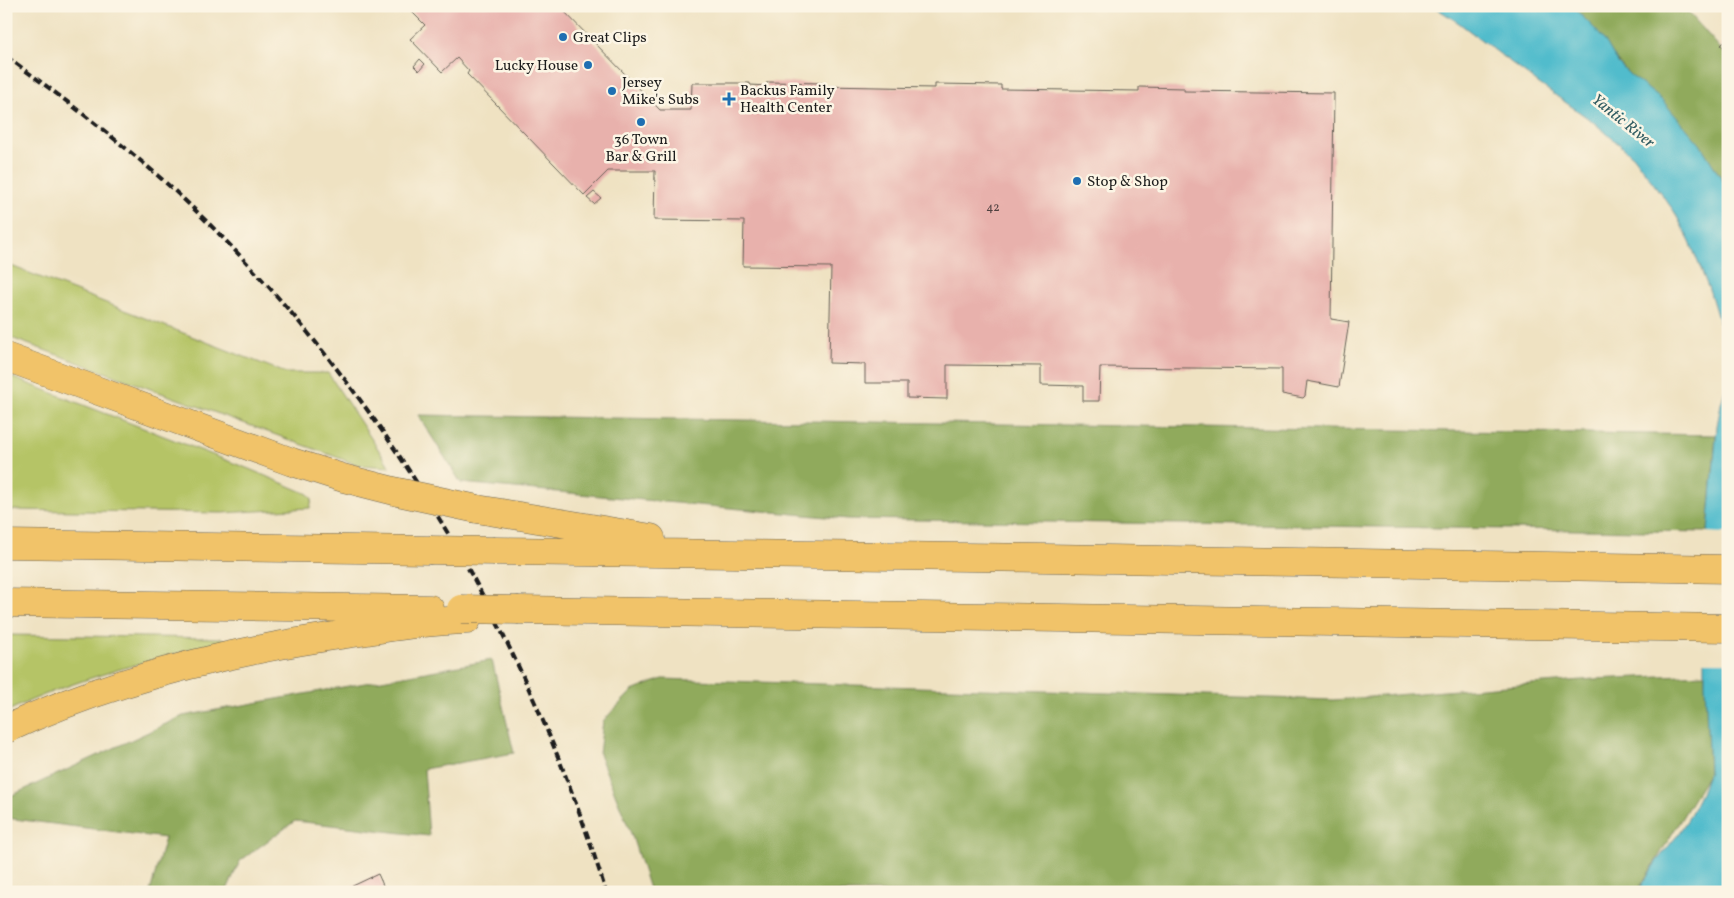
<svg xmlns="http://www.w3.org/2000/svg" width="1734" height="898" viewBox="0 0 1734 898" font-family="Vollkorn,serif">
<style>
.green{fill:#b5c466;stroke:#687041}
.forest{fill:#90aa5b;stroke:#56633c}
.water{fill:#51bccc;stroke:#366c74}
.pier{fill:#efe2c2}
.building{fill:#e8b1ac}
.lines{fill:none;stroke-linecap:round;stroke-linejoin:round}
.highway-casing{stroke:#666156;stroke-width:29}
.highway{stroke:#f1c369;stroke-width:28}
.rail{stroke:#1c1c1c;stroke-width:4;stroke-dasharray:8 4;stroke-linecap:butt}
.highway-bridge-casing{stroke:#666156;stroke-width:29;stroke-linecap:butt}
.highway-bridge{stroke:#f1c369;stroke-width:28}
.poi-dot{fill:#1f6fb2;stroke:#fcf5e5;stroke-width:2}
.labels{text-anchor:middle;stroke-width:5;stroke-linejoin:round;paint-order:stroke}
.number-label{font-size:12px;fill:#4f4140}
.poi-label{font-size:15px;fill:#1c1c1c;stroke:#fcf5e5;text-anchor:start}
.water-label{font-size:16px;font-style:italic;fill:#315c62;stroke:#fcf5e5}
</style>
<rect width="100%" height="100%" fill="#fcf5e5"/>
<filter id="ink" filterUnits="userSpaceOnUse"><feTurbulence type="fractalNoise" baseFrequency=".02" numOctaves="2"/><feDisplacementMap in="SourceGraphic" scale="10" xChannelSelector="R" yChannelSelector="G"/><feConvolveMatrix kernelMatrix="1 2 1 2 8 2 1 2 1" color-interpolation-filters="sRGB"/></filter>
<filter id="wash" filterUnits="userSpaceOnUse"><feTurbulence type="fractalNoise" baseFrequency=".0096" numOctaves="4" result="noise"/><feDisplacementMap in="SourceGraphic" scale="20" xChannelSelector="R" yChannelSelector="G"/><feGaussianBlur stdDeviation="1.12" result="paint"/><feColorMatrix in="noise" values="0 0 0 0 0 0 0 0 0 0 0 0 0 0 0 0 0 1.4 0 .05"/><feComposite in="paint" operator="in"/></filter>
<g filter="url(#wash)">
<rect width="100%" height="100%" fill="#efe2c2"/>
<!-- green -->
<path class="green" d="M6,264L286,373H328L390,467L358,465L6,336Z
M6,375L249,469L308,494L312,499L310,508L222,513L6,510Z
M6,635L221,638L227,641C155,659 72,679 6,712Z"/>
<!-- forest -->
<path class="forest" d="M1565,6H1683L1728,57V197L1630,75Z
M418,415L1716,435L1708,532L848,519L461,483Z
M492,660L514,753L424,769L429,836L295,821L240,861L226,892H150L165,838L6,818V798L183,716Z
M1705,674L1709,773L1637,892H650L632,836L599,754L603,721L632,691L662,679L1333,700L1594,679Z"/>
<!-- water -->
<path class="water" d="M1433,6H1572L1596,30L1607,44L1618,63L1630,75L1662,100L1700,144L1728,189V353L1710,292L1690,242L1674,211L1633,156L1592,121L1538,83L1459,23Z
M1728,380V877L1718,892H1638L1656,862L1676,837L1688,819L1701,793L1709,771L1705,685V600L1708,532L1717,426L1721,404Z"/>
<!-- pier -->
<path class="pier" d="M1706,532L1728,533V662H1703V600Z"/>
<g id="blocks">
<!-- building -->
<path class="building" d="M406,6H559L660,110H691L692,83H750V85L767,86V82L823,83V86L935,88V84L1001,85V89L1139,91V87L1184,88V91L1334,93L1331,319L1349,322L1339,387L1307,381L1305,396L1303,398L1282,394V369L1100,367L1099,401H1083V386L1041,385V366L947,365V399L907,398V383H865V364L829,363L831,267L743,266L744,221L654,220L655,171H608L584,195L467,74L469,71L457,58L442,72L410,39L425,25Z
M1728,39V51L1721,45Z
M420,59L425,64L419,71L414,66Z
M594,192L601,198L594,204L587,198Z
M378,874L386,892H340Z"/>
</g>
</g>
<g filter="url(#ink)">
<use href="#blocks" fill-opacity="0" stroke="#666156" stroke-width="1"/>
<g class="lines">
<!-- highway casing -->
<g class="highway-casing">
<path id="highway" d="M6,357L292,462L343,478L398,492
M477,509L651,538
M6,544L429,550
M495,551L1046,558L1728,569
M6,603L430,609
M519,610L1728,628
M6,729C115,678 235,650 354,633C391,627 429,621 467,620"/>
</g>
<!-- highway -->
<use href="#highway" class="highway"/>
<!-- rail -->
<path class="rail" d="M6,56C71,104 136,153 194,209C387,396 527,636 606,892"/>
<!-- highway-bridge casing -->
<g class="highway-bridge-casing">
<path id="highway-bridge" d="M398,492L477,509
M429,550L495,551
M461,609L519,610"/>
</g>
<!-- highway-bridge -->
<use href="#highway-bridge" class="highway-bridge"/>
</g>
</g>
<!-- markers -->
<g class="poi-dot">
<circle cx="563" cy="37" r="5"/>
<circle cx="588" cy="65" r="5"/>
<circle cx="612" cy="91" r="5"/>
<path d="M726.5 91.5h5v5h5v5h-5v5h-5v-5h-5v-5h5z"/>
<circle cx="641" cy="122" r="5"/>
<circle cx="1077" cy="181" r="5"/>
</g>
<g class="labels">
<!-- number labels -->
<g class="number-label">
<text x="993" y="211">42</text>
</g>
<!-- poi labels -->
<g class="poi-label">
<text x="573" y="42">Great Clips</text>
<text x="578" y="70" text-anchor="end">Lucky House</text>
<text x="622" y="87">Jersey<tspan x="622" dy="17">Mike's Subs</tspan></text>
<text x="740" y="95">Backus Family<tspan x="740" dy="17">Health Center</tspan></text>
<text x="641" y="144" text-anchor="middle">36 Town<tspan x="641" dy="17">Bar &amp; Grill</tspan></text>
<text x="1087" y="186">Stop &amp; Shop</text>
</g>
<!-- water labels -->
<g class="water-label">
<text transform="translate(1624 120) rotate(39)" y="6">Yantic River</text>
</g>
</g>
<!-- margin -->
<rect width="1734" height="898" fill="none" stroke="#fcf5e5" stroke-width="25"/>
</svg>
